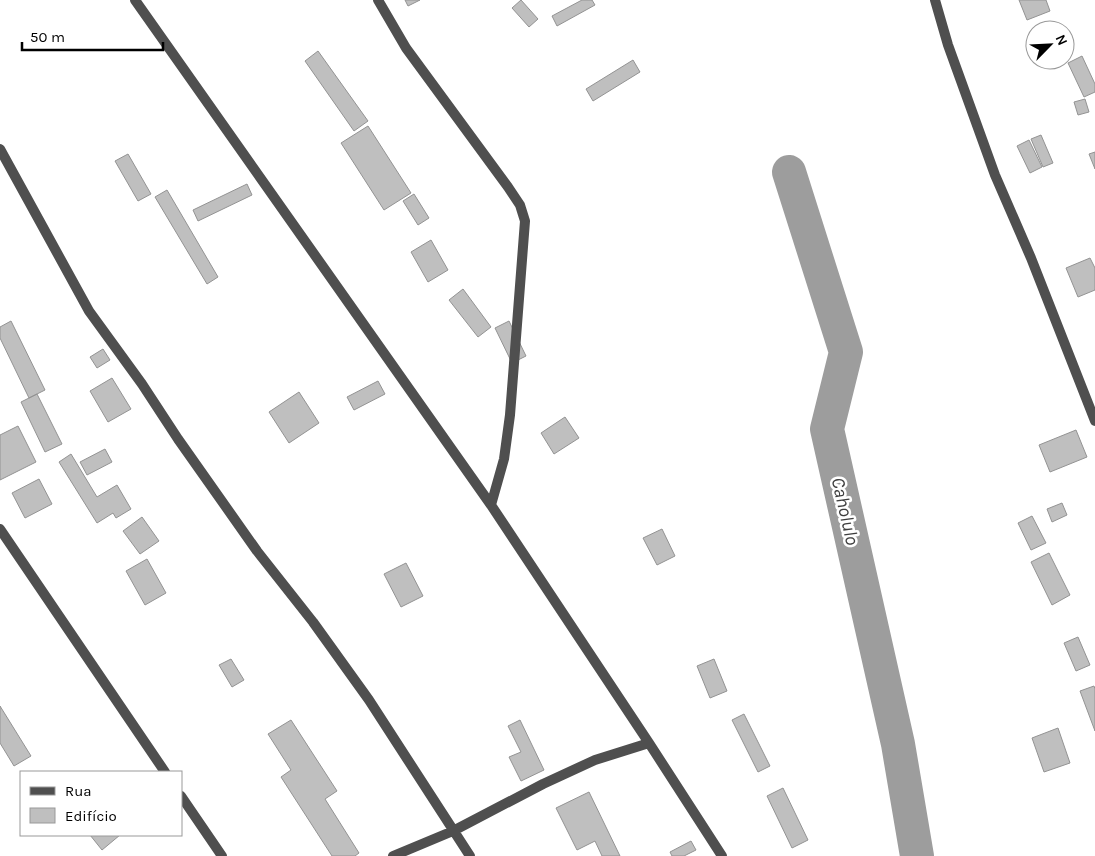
<svg xmlns="http://www.w3.org/2000/svg" width="1095" height="856" viewBox="0 0 1095 856" font-family="Karla,sans-serif">
<style>
.lines{fill:none;stroke-linecap:round;stroke-linejoin:round}
.river{stroke:#9d9d9d;stroke-width:34}
.building{fill:#bfbfbf;stroke:#939393}
.street{stroke:#4f4f4f;stroke-width:10}
.labels{text-anchor:middle;stroke-width:5;stroke-linejoin:round;paint-order:stroke}
.water-label{font-size:19px;font-style:italic;fill:#3e3e3e;stroke:#fff}
</style>
<rect width="100%" height="100%" fill="#fff"/>
<g class="lines">
<!-- river -->
<path class="river" d="M789,172L846,352L827,429L898,744L917,856"/>
</g>
<!-- building -->
<path class="building" d="M405,0H420L408,6Z
M521,0L538,19L529,27L512,8Z
M582,0H592L595,5L557,26L552,16Z
M1019,0H1046L1050,11L1027,20Z
M318,51L368,121L354,131L305,61Z
M1082,56L1095,84V92L1084,97L1068,63Z
M633,60L640,72L593,101L586,89Z
M1085,99L1089,112L1078,115L1074,102Z
M368,126L411,193L384,210L341,143Z
M1041,135L1053,163L1043,167L1031,139Z
M1029,140L1042,167L1030,173L1017,146Z
M1095,152V169L1089,154Z
M128,154L151,194L138,201L115,161Z
M247,184L252,195L198,221L193,210Z
M167,190L218,277L207,284L155,197Z
M414,194L429,218L418,225L403,201Z
M431,240L448,270L428,282L411,252Z
M1090,258L1095,268V290L1078,297L1066,268Z
M463,289L491,327L478,337L449,300Z
M11,321L45,390L29,398L0,338V327Z
M509,321L526,356L512,363L495,328Z
M103,349L110,360L97,368L90,357Z
M112,378L131,409L108,422L90,391Z
M378,381L385,394L354,410L347,397Z
M299,392L319,423L289,443L269,412Z
M37,394L62,444L45,452L21,402Z
M565,417L579,438L554,454L541,433Z
M18,426L36,462L0,480V435Z
M1076,430L1087,457L1050,472L1039,445Z
M105,449L112,462L87,475L80,462Z
M71,454L97,497L117,485L131,509L116,518L113,513L97,523L59,462Z
M39,479L52,504L25,518L12,493Z
M1062,503L1067,515L1052,522L1047,509Z
M1032,516L1046,543L1031,550L1018,523Z
M142,517L159,541L140,554L123,531Z
M662,529L675,556L657,565L643,538Z
M1049,553L1070,595L1052,605L1031,562Z
M147,559L166,593L145,605L126,571Z
M406,563L423,596L401,607L384,574Z
M1078,637L1090,665L1076,671L1064,643Z
M231,659L244,680L232,687L219,665Z
M714,659L727,691L710,698L697,666Z
M1094,686L1095,689V731L1080,691Z
M0,706L31,756L14,766L0,743Z
M744,714L770,766L758,772L732,720Z
M291,720L337,791L325,799L359,853L355,856H332L281,777L291,770L268,734Z
M520,720L544,770L521,781L509,757L521,752L508,726Z
M1058,728L1070,763L1044,772L1032,738Z
M783,788L808,840L792,848L767,796Z
M589,792L620,856H602L595,841L577,850L556,808Z
M90,835H120L102,850Z
M691,841L696,850L684,856H672L670,852Z"/>
<g class="lines">
<!-- street -->
<path class="street" d="M135,0L491,505L649,743L722,856
M378,0L406,48L508,187L520,205L525,221L510,415L504,459L491,505
M935,0L948,45L995,175L1031,258L1095,421
M0,149L89,311L142,384L178,439L257,551L313,622L369,700L470,856
M0,529L165,772
M181,796L222,856
M393,856L453,831L543,784L595,760L649,743"/>
</g>
<g class="labels">
<!-- water labels -->
<g class="water-label">
<text transform="translate(846 511) rotate(77)" y="7">Caholulo</text>
</g>
</g>
<!-- legend -->
<rect x="20" y="771" width="162" height="65" fill="#ffffff" stroke="#999999"/>
<rect x="30" y="787" width="25" height="8" fill="#4f4f4f" stroke="#999999"/>
<text x="65" y="796" font-size="15" fill="#000000">Rua</text>
<rect x="30" y="808" width="25" height="15" fill="#bfbfbf" stroke="#999999"/>
<text x="65" y="821" font-size="15" fill="#000000">Edifício</text>
<!-- north arrow -->
<g transform="translate(1050 45) rotate(66)"><circle r="24" fill="#ffffff" stroke="#999999"/>
<path d="M0-4L9 19L0 12L-9 19Z" fill="#000000"/>
<text y="-8" font-size="14" font-weight="bold" text-anchor="middle" fill="#000000">N</text>
</g>
<!-- scale -->
<path d="M22 42v8h141v-8" fill="none" stroke="#000000" stroke-width="2.5"/>
<text x="30" y="42" font-size="15" fill="#000000" stroke="#ffffff" stroke-width="4" paint-order="stroke">50 m</text>
</svg>
